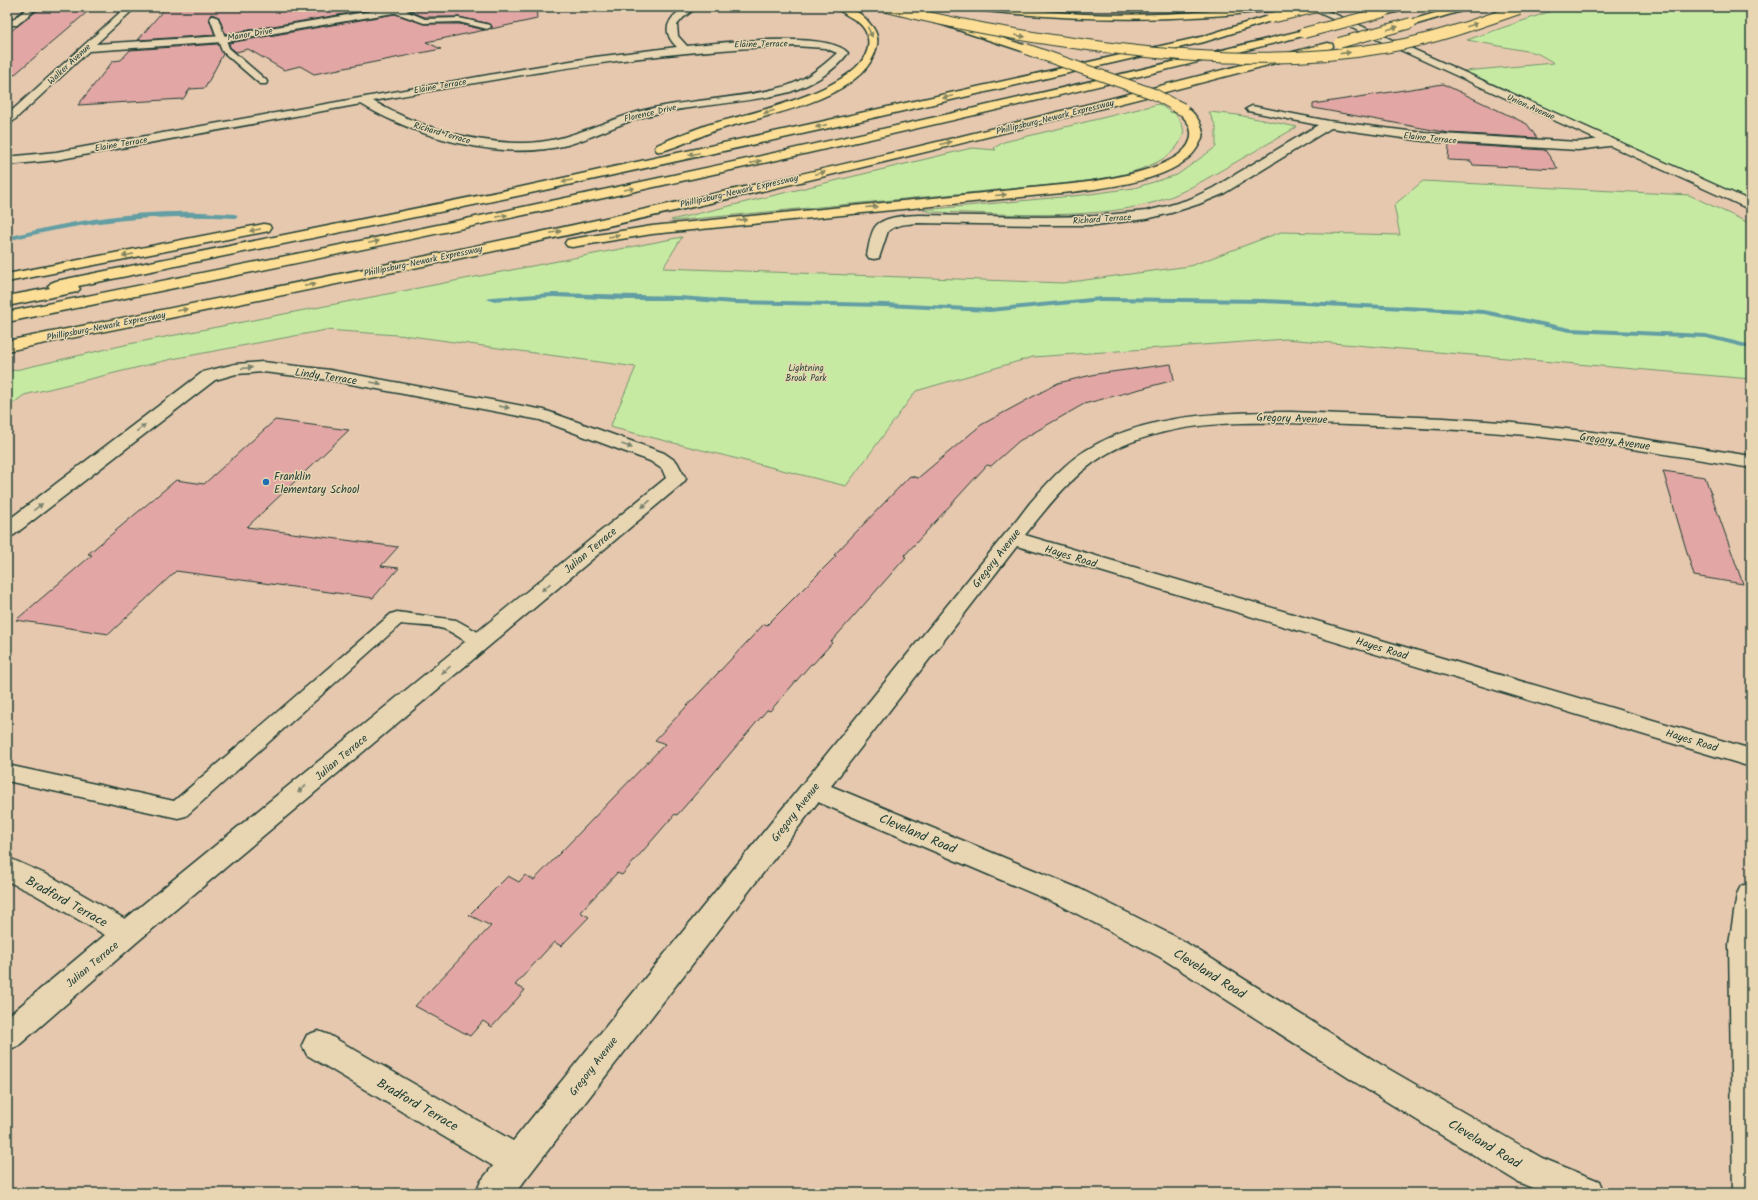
<svg xmlns="http://www.w3.org/2000/svg" width="1758" height="1200" viewBox="0 0 1758 1200" font-family="Kalam,sans-serif">
<style>
.green{fill:#c7eaa3;stroke:#73946c}
.lines{fill:none;stroke-linecap:round;stroke-linejoin:round}
.stream{fill:#629ea3;fill-rule:evenodd}
.building{fill:#e2a7a4;stroke:#1f3d34}
.service-casing{stroke:#1f3d34;stroke-width:3}
.minor-casing{stroke:#1f3d34;stroke-width:3}
.tertiary-casing{stroke:#1f3d34;stroke-width:3}
.motorway-casing{stroke:#1f3d34;stroke-width:3}
.service{fill:#e8d6b3;fill-rule:evenodd}
.minor{fill:#e8d6b3;fill-rule:evenodd}
.tertiary{fill:#e8d6b3;fill-rule:evenodd}
.motorway{fill:#fdde96;fill-rule:evenodd}
.motorway-bridge-far1-casing{stroke:#1f3d34;stroke-width:12;stroke-linecap:butt}
.motorway-bridge-casing{stroke:#1f3d34;stroke-width:14;stroke-linecap:butt}
.motorway-bridge-far1{stroke:#fdde96;stroke-width:10}
.motorway-bridge{stroke:#fdde96;stroke-width:12}
.oneway{fill:#838560}
.oneway2{fill:#79826d}
.poi-dot{fill:#1f6fb2;stroke:#e8d6b3;stroke-width:1.5}
.labels{text-anchor:middle;stroke-width:3;stroke-linejoin:round;paint-order:stroke}
.far-street-label{font-size:9px;fill:#1f3d34;stroke:#e8d6b3}
.far-park-label{font-size:9px;fill:#27463a;stroke:#e8d6b3}
.street-label{font-size:11px;fill:#1f3d34;stroke:#e8d6b3}
.poi-label{font-size:11px;fill:#1f3d34;stroke:#e8d6b3;text-anchor:start}
.near-street-label{font-size:13px;fill:#1f3d34;stroke:#e8d6b3}
</style>
<rect width="100%" height="100%" fill="#e6c8ae"/>
<filter id="ink" filterUnits="userSpaceOnUse"><feTurbulence type="fractalNoise" baseFrequency=".025" numOctaves="2"/><feDisplacementMap in="SourceGraphic" scale="8" xChannelSelector="R" yChannelSelector="G"/><feConvolveMatrix kernelMatrix="1 2 1 2 8 2 1 2 1" color-interpolation-filters="sRGB"/></filter>
<g filter="url(#ink)">
<!-- green -->
<path class="green" d="M1563,7H1751V206L1453,72L1554,63L1537,53L1467,40Z
M1159,104L1172,113L1174,112C1177,117 1182,123 1183,128C1185,134 1181,140 1178,145C1158,174 1094,180 1061,184L672,221L671,220L972,148L996,150L994,148L1004,142Z
M1209,112L1238,115L1297,127C1274,140 1252,153 1229,166C1209,177 1190,189 1170,197C1103,223 1002,213 931,212L923,210L1083,195L1134,188L1177,175L1216,147V127Z
M1423,181L1689,195L1751,224V379L1286,339L1033,357L916,391L846,486L610,427L636,367L411,336L326,330L172,359L24,395L7,408V372L129,344L682,237L663,268L1063,283L1190,266L1281,232L1400,235L1394,205Z"/>
<g class="lines">
<!-- stream -->
<path class="stream" d="M201,212L235,214L238,216L235,218C158,213 82,222 7,241V237C70,221 136,210 201,212Z
M553,293L680,296L734,300L885,303L990,308L1101,297L1264,299L1484,310L1570,328L1706,334L1751,345V349L1706,338L1570,332L1484,314L1264,303L1101,301L990,312L885,307L734,304L680,300H628L553,297L491,301L487,299L491,297Z"/>
</g>
<!-- building -->
<path class="building" d="M42,7H93L7,81V34Z
M166,7H386L225,34L219,17L211,14L209,19L215,35L138,40Z
M417,7H536L537,19L491,29L492,26L490,24L459,17H425L411,12Z
M395,14L424,24H459L485,30L426,42L441,49L314,74L300,66L284,70L248,49L236,52L230,47L229,43Z
M218,44L223,54L205,88L190,89L183,99L78,105L113,61L121,60L130,50Z
M1443,84L1527,124L1537,138L1449,133L1313,108V104Z
M1449,144L1545,150L1558,169L1473,165L1471,161L1448,160Z
M1171,364L1174,380L1084,404L1019,441L991,466L987,465L904,556L906,557L831,642L832,643L813,664H811L770,711L767,710L701,788L677,815L675,814L622,875L617,873L580,912L589,917L561,946L554,942L515,985L525,990L492,1027L483,1021L470,1036L415,1006L491,926L469,915L508,876L519,882L525,875L534,880L665,744L655,740L764,624L767,625L836,556L834,555L910,476L918,478L981,425L1058,383L1096,374Z
M275,420L349,430L247,527L398,547L381,566L399,568L373,598L176,571L109,634L16,620L92,555L88,554L176,480L204,484Z
M1663,471L1705,477L1743,584L1694,576Z"/>
<g class="lines">
<!-- service casing -->
<g class="service-casing">
<path id="service" d="M29,7H38L17,25H11V21Z
M393,8H399L425,19L459,18L490,25L491,27L487,29L459,22L424,23L393,12Z
M211,16H214L218,18L229,48L266,80L267,82L266,84H260L222,51L210,18Z
M397,612L456,620L487,637L489,641L487,645C470,650 459,634 444,629C431,625 415,626 401,624L186,816L178,818L7,781V765L174,801L391,614Z"/>
</g>
<!-- minor casing -->
<g class="minor-casing">
<path id="minor" d="M126,7H136L96,44L223,36L395,7H416L411,10L223,42L89,51L11,123L7,124V115Z
M686,7H697L683,18L677,25L678,36L687,46C717,43 830,30 848,53C834,72 812,84 790,92C744,104 696,104 650,115C621,122 595,137 567,145C501,162 418,138 361,104L56,160L7,165V157L56,152L528,68L595,57L677,47C660,31 668,17 686,7ZM794,46L825,48L837,53C821,68 804,81 783,87C740,99 693,99 649,109C604,119 565,145 518,143C469,142 416,126 373,101C513,76 652,50 794,46Z
M1252,106L1329,121L1424,133L1578,142L1609,138L1613,139L1615,142L1613,145L1609,146L1578,150L1424,141L1331,128L1223,194L1199,204L1171,213L1146,219L1095,225H1044L918,223C907,224 897,224 888,231L879,258L874,259L869,258L867,255C869,247 870,234 875,227C884,216 905,216 918,215L1044,217L1095,216L1146,211L1167,206L1190,199L1213,188L1318,125L1248,111L1246,109Z
M263,362L330,370L544,410L664,453L677,462L686,479L683,483L137,942L18,1046L7,1050V1017L105,935L34,894L7,881V857L54,878L125,919L666,478L662,469L650,461L540,420L330,380L263,372L236,374L215,380L14,535L7,537V521L203,372L235,364Z
M1291,412L1444,418L1514,423L1618,435L1751,456V468C1672,455 1594,442 1514,434C1459,429 1404,427 1349,425C1274,423 1190,415 1120,447C1080,465 1052,501 1025,535L1751,749V767L1017,546L831,786L1080,889L1180,939L1380,1064L1542,1158L1599,1181L1604,1193H1545L1518,1182L1358,1084L1160,957L1060,905L818,802L515,1193H476L481,1181L493,1166L307,1055L302,1045L307,1035L318,1031L329,1035L513,1141L1005,534C1014,525 1022,513 1030,503C1041,490 1053,477 1065,466C1124,414 1216,412 1291,412Z
M1751,883V1193H1733L1729,944L1737,894L1741,886Z"/>
</g>
<!-- tertiary casing -->
<g class="tertiary-casing">
<path id="tertiary" d="M1306,7H1319L1751,201V210Z"/>
</g>
<!-- motorway casing -->
<g class="motorway-casing">
<path id="motorway" d="M836,7C851,7 861,12 870,24C879,34 879,43 874,55C855,101 761,116 717,130C704,134 666,153 657,151L655,148L657,145C673,138 690,131 707,125C742,115 877,88 868,38C864,19 846,18 836,7Z
M971,7C1009,7 1046,12 1084,14C1127,16 1170,14 1212,11C1228,10 1259,3 1273,8L1268,11C1170,22 1074,21 976,10Z
M1393,7H1410L1408,9L1384,15L1379,12L1381,10Z
M1455,7H1470L1468,9L1414,25L1411,26L1406,23L1408,21Z
M1271,15L1276,18L1274,20L1204,42L820,130L517,196L78,286L80,289L77,292L7,306V296L50,288L48,286L51,283L56,281L517,188L820,122L1201,37Z
M940,18L1030,47L1031,49L1030,51H1022L937,23L935,21Z
M1304,30L1309,33L1307,35C876,143 443,234 7,322V312C441,226 874,136 1304,30Z
M1328,43L1332,44L1333,46L1332,48C1063,120 794,186 522,245C351,282 179,316 7,351V341C256,291 505,242 753,185C946,142 1137,92 1328,43Z
M1182,106C1191,108 1199,119 1202,128C1204,136 1201,141 1197,148C1176,181 1108,187 1072,192L652,234L572,247L567,246L565,243L567,240L572,239L652,226L1072,184C1098,181 1195,169 1191,132C1190,121 1182,117 1176,109Z
M264,224L269,225L271,228L269,231L7,282V274Z"/>
</g>
<!-- service -->
<use href="#service" class="service"/>
<!-- minor -->
<use href="#minor" class="minor"/>
<!-- tertiary -->
<use href="#tertiary" class="tertiary"/>
<!-- motorway -->
<use href="#motorway" class="motorway"/>
<!-- motorway-bridge-far1 casing -->
<g class="motorway-bridge-far1-casing">
<path id="motorway-bridge-far1" d="M887,7C956,25 1026,37 1096,46C1193,59 1292,64 1389,47C1434,39 1476,24 1519,9
M1271,18L1318,7
M1304,33L1384,12
M1339,43L1411,23
M1026,49L1154,94L1176,106"/>
</g>
<!-- motorway-bridge casing -->
<g class="motorway-bridge-casing">
<path id="motorway-bridge" d="M1174,105L1182,109"/>
</g>
<!-- motorway-bridge-far1 -->
<use href="#motorway-bridge-far1" class="motorway-bridge-far1"/>
<!-- motorway-bridge -->
<use href="#motorway-bridge" class="motorway-bridge"/>
</g>
<!-- one-way arrows -->
<defs><path id="oneway-solid" d="M-6-.8H1V-3.2L6.5 0L1 3.2V.8H-6Z"/></defs>
<g class="oneway">
<use href="#oneway-solid" transform="translate(1472 25) rotate(-17)"/>
<use href="#oneway-solid" transform="translate(1393 28) rotate(-16)"/>
<use href="#oneway-solid" transform="translate(870 32) rotate(64)"/>
<use href="#oneway-solid" transform="translate(1020 36) rotate(9)"/>
<use href="#oneway-solid" transform="translate(1345 53) rotate(-6)"/>
<use href="#oneway-solid" transform="translate(948 97) rotate(167)"/>
<use href="#oneway-solid" transform="translate(769 112) rotate(163)"/>
<use href="#oneway-solid" transform="translate(821 126) rotate(167)"/>
<use href="#oneway-solid" transform="translate(946 143) rotate(-14)"/>
<use href="#oneway-solid" transform="translate(694 154) rotate(168)"/>
<use href="#oneway-solid" transform="translate(756 162) rotate(-13)"/>
<use href="#oneway-solid" transform="translate(820 173) rotate(-13)"/>
<use href="#oneway-solid" transform="translate(567 181) rotate(168)"/>
<use href="#oneway-solid" transform="translate(629 189) rotate(-12)"/>
<use href="#oneway-solid" transform="translate(1001 195) rotate(-5)"/>
<use href="#oneway-solid" transform="translate(872 207) rotate(-5)"/>
<use href="#oneway-solid" transform="translate(502 216) rotate(-12)"/>
<use href="#oneway-solid" transform="translate(742 220) rotate(-6)"/>
<use href="#oneway-solid" transform="translate(255 230) rotate(169)"/>
<use href="#oneway-solid" transform="translate(556 232) rotate(-12)"/>
<use href="#oneway-solid" transform="translate(614 236) rotate(-9)"/>
<use href="#oneway-solid" transform="translate(374 242) rotate(-12)"/>
<use href="#oneway-solid" transform="translate(128 255) rotate(169)"/>
<use href="#oneway-solid" transform="translate(310 285) rotate(-11)"/>
<use href="#oneway-solid" transform="translate(182 310) rotate(-11)"/>
</g>
<g class="oneway2">
<use href="#oneway-solid" transform="translate(247 368) rotate(-4)"/>
<use href="#oneway-solid" transform="translate(376 383) rotate(10)"/>
<use href="#oneway-solid" transform="translate(504 407) rotate(11)"/>
<use href="#oneway-solid" transform="translate(141 428) rotate(-37)"/>
<use href="#oneway-solid" transform="translate(627 446) rotate(20)"/>
<use href="#oneway-solid" transform="translate(646 504) rotate(140)"/>
<use href="#oneway-solid" transform="translate(38 507) rotate(-37)"/>
<use href="#oneway-solid" transform="translate(546 587) rotate(140)"/>
<use href="#oneway-solid" transform="translate(446 670) rotate(140)"/>
<use href="#oneway-solid" transform="translate(302 789) rotate(140)"/>
</g>
</g>
<!-- markers -->
<circle class="poi-dot" cx="266" cy="482" r="4"/>
<g class="labels">
<!-- far-street labels -->
<g class="far-street-label">
<text transform="translate(250 34) rotate(-9)" y="3">Manor Drive</text>
<text transform="translate(761 44) rotate(-1)" y="3">Elaine Terrace</text>
<text transform="translate(69 64) rotate(-43)" y="3">Walker Avenue</text>
<text transform="translate(440 86) rotate(-10)" y="3">Elaine Terrace</text>
<text transform="translate(1531 107) rotate(24)" y="3">Union Avenue</text>
<text transform="translate(650 113) rotate(-13)" y="3">Florence Drive</text>
<text transform="translate(1055 117) rotate(-14)" y="3">Phillipsburg-Newark Expressway</text>
<text transform="translate(442 133) rotate(16)" y="3">Richard Terrace</text>
<text transform="translate(1430 138) rotate(6)" y="3">Elaine Terrace</text>
<text transform="translate(121 144) rotate(-10)" y="3">Elaine Terrace</text>
<text transform="translate(739 191) rotate(-13)" y="3">Phillipsburg-Newark Expressway</text>
<text transform="translate(1102 219) rotate(-4)" y="3">Richard Terrace</text>
<text transform="translate(423 261) rotate(-12)" y="3">Phillipsburg-Newark Expressway</text>
<text transform="translate(106 326) rotate(-11)" y="3">Phillipsburg-Newark Expressway</text>
</g>
<!-- far-park labels -->
<g class="far-park-label">
<text x="806" y="371">Lightning<tspan x="806" dy="10">Brook Park</tspan></text>
</g>
<!-- street labels -->
<g class="street-label">
<text transform="translate(326 376) rotate(8)" y="4">Lindy Terrace</text>
<text transform="translate(1292 418) rotate(2)" y="4">Gregory Avenue</text>
<text transform="translate(1615 441) rotate(8)" y="4">Gregory Avenue</text>
<text transform="translate(590 550) rotate(-40)" y="4">Julian Terrace</text>
<text transform="translate(1071 556) rotate(17)" y="4">Hayes Road</text>
<text transform="translate(996 558) rotate(-52)" y="4">Gregory Avenue</text>
<text transform="translate(1382 648) rotate(17)" y="4">Hayes Road</text>
<text transform="translate(1692 740) rotate(17)" y="4">Hayes Road</text>
<text transform="translate(341 757) rotate(-40)" y="4">Julian Terrace</text>
<text transform="translate(795 812) rotate(-52)" y="4">Gregory Avenue</text>
<text transform="translate(92 964) rotate(-40)" y="4">Julian Terrace</text>
<text transform="translate(593 1066) rotate(-52)" y="4">Gregory Avenue</text>
</g>
<!-- poi labels -->
<g class="poi-label">
<text x="274" y="480">Franklin<tspan x="274" dy="13">Elementary School</tspan></text>
</g>
<!-- near-street labels -->
<g class="near-street-label">
<text transform="translate(918 833) rotate(23)" y="5">Cleveland Road</text>
<text transform="translate(67 901) rotate(29)" y="5">Bradford Terrace</text>
<text transform="translate(1210 973) rotate(32)" y="5">Cleveland Road</text>
<text transform="translate(418 1104) rotate(30)" y="5">Bradford Terrace</text>
<text transform="translate(1485 1143) rotate(31)" y="5">Cleveland Road</text>
</g>
</g>
<!-- margin -->
<rect width="1758" height="1200" fill="none" stroke="#e8d6b3" stroke-width="24"/>
<rect x="12" y="12" width="1734" height="1176" fill="none" stroke="#1f3d34" stroke-width="1.5" filter="url(#ink)"/>
</svg>
